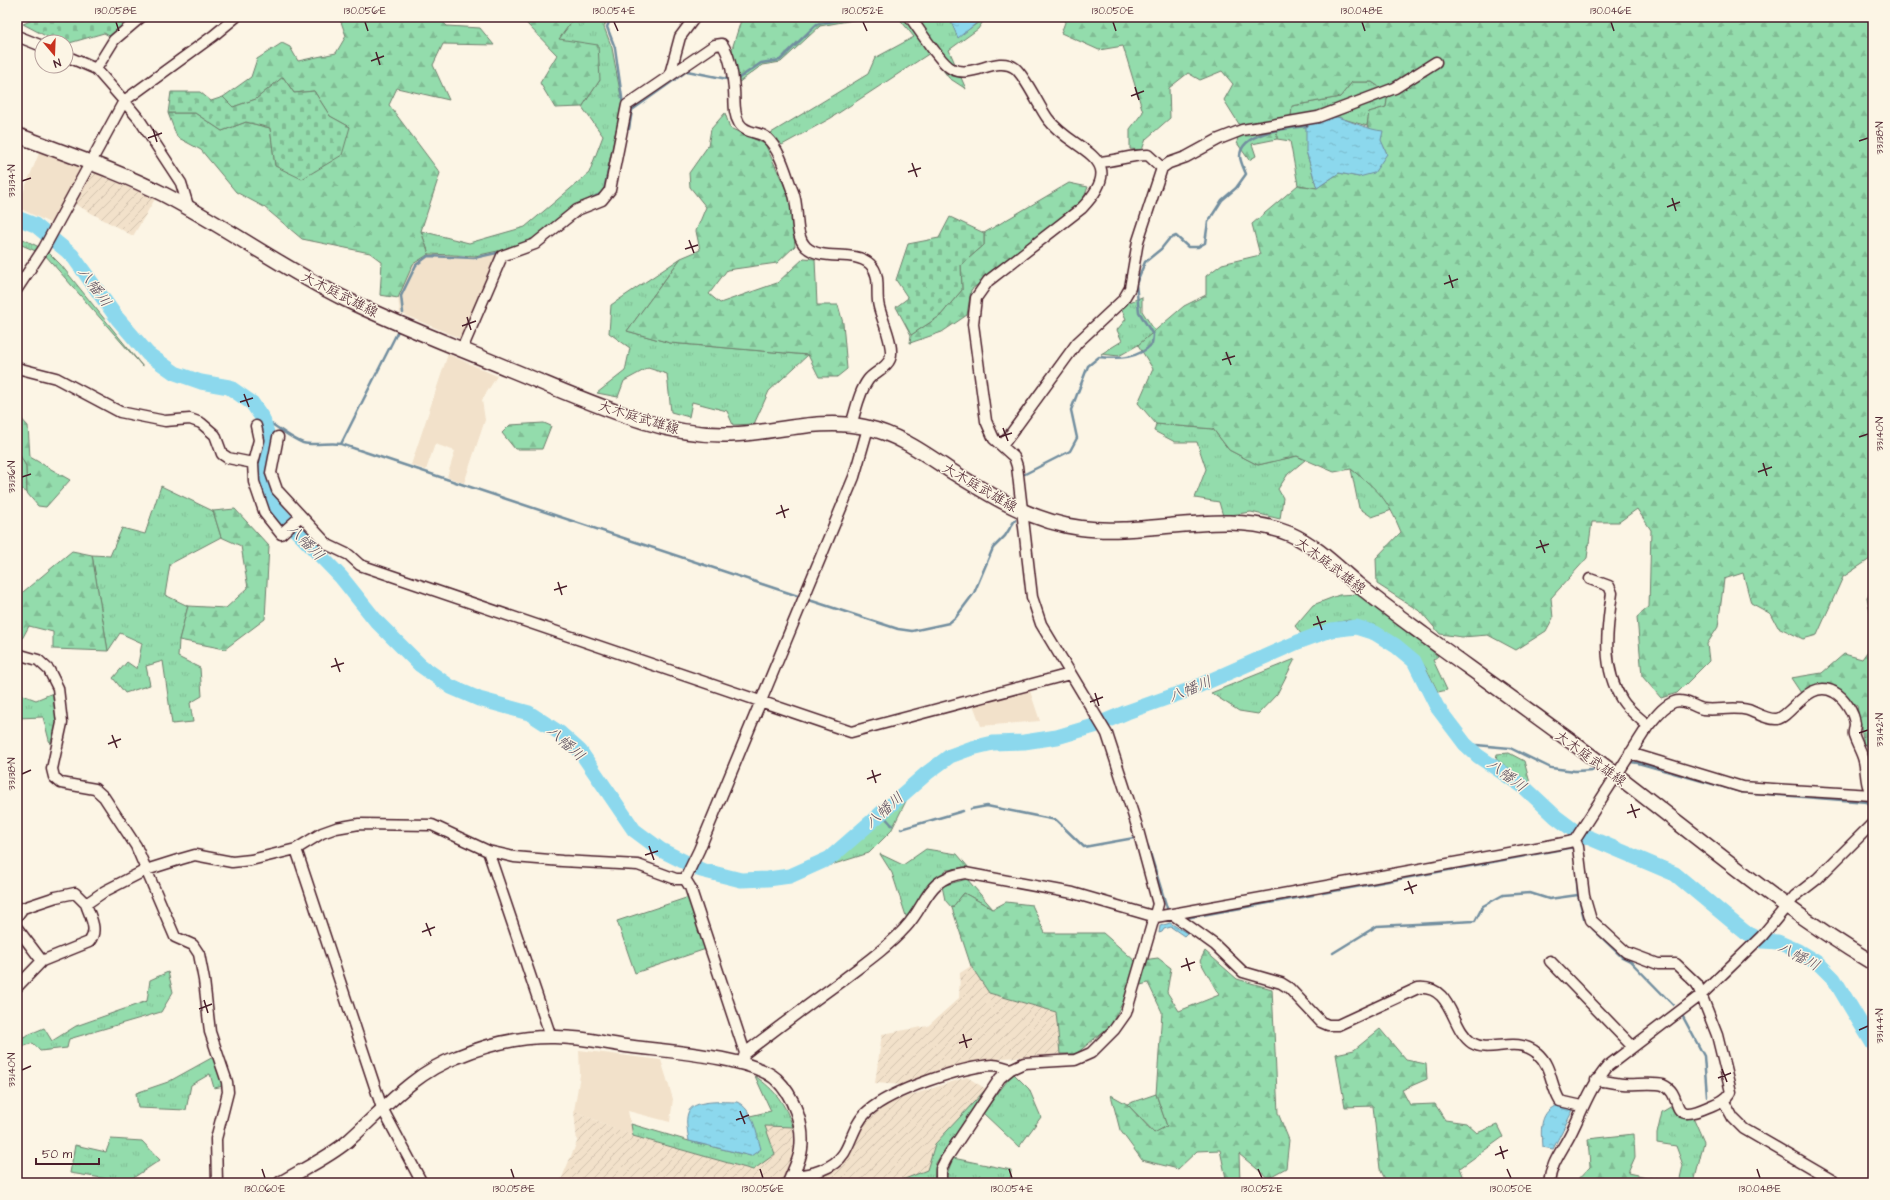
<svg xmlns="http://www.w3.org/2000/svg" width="1890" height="1200" viewBox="0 0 1890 1200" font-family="'Architects Daughter','Klee One',sans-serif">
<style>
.built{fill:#f2e1ca}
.industrial{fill:url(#industrial-furrows)}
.grass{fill:url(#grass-tufts);stroke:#6e7e6c}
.forest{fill:url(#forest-firs);stroke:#6e7e6c}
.cemetery{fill:url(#cemetery-stones);stroke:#6e7e6c}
.water{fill:url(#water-ripples);stroke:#728e9f}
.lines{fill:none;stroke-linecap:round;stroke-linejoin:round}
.stream{stroke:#728e9f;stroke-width:2.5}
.river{stroke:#8cd8ed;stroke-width:15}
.minor-casing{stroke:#4a1f2b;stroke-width:13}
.tertiary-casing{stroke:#4a1f2b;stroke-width:15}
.secondary-casing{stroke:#4a1f2b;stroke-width:17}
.minor{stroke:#fcf5e5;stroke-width:10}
.tertiary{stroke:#fcf5e5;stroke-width:12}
.secondary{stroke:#fcf5e5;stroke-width:14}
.ticks{fill:none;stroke:#4a1f2b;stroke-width:1.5}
.labels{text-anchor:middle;stroke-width:3;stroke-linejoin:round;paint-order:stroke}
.street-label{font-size:14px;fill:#4a1f2b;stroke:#fcf5e5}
.water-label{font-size:15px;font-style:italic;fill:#5a4d5c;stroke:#fcf5e5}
.neatline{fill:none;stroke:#4a1f2b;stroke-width:1.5}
.ticks-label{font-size:10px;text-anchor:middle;fill:#4a1f2b}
</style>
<defs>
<pattern id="industrial-furrows" width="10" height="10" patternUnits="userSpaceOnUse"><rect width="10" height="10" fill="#f2e1ca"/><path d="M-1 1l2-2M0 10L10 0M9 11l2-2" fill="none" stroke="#d1c1ae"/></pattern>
<pattern id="grass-tufts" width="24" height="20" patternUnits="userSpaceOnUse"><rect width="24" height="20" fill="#93dcac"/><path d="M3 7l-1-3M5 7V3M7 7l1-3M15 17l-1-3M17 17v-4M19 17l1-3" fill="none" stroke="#80bc94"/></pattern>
<pattern id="forest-firs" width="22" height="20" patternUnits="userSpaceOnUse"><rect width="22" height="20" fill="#93dcac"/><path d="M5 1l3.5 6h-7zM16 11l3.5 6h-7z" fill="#80bc94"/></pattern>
<pattern id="cemetery-stones" width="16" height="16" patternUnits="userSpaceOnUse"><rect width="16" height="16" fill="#93dcac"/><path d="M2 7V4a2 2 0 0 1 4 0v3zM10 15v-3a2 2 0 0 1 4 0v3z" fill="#80bc94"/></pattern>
<pattern id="water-ripples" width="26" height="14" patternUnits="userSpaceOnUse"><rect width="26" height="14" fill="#8cd8ed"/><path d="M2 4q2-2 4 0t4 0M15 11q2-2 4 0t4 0" fill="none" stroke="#7ab9cb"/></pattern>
</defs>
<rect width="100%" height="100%" fill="#fcf5e5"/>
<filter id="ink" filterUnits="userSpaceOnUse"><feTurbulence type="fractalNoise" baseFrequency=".025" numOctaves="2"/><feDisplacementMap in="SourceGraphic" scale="8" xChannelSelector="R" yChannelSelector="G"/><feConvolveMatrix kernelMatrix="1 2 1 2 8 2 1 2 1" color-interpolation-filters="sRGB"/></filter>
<g filter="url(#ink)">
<!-- built -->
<path class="built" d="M40,151L83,169L52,224L17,207Z
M500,250L462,339L400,313L398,298L413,264L429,254L475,256Z
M448,354L497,376L482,400L485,420L464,483L447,477L455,451L435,444L426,470L411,465Z
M1029,688L1040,721L981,726L972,702Z
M579,1050L661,1060L673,1099L670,1122L628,1111L633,1136L574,1111L580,1075Z"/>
<!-- industrial -->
<path class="industrial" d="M95,173L155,199L133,236L73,203L87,178Z
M971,966L989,993L1056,1012L1060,1054L1004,1058L903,1085L875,1083L882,1034L928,1026L959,998L960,973Z
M967,1077L986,1089L935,1144L927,1170L895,1183H809L846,1160L865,1122L890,1102Z
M574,1111L633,1136L753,1170L764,1126L793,1127L794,1152L781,1183H572L561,1180L577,1142Z"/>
<!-- grass -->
<path class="grass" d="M575,17H608L604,27L612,48L622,102L603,192L574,206L535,238L516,247L475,256L429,254L421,231L469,243L525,227L589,173L603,136L582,107L600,80L559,39Z
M898,17H949L958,37L986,17L978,29L949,50L966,89L949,78L930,53L831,118L782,145L771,133L868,74L875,58L914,37Z
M1352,82H1372L1388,93L1386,107L1369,112L1367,126L1337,117L1306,151L1317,188L1298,185L1290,141L1277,139L1276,121L1292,106L1340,97Z
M17,236L47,251L61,265L143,367L45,255L17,243Z
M681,258L627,331L670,343L808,355L769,391L754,424L733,425L727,411L692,402L689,417L671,412L667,374L648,368L624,381L618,397L597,393L625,371L630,348L609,333L611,305Z
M1142,297V311L1155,331L1138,345L1119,356L1101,354L1122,341L1117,330L1126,319L1120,306Z
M1156,424L1213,429L1229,450L1258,465L1297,456L1305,460L1288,474L1278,489L1283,498L1280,519L1251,512L1223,516L1219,502L1195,498L1206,469L1197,442H1175L1154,431Z
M17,450L26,466L27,493L17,485Z
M1351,469L1378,490L1392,510L1372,517L1359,508Z
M161,486L213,511L221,537L170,564L165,595L188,606L179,640L178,657L200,668L202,696L190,703L193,722L172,724L163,661L146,666L150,685L125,693L113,678L127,662L137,669L142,643L120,633L108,651L92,555L110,556L122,528L145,534Z
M1360,594L1438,656L1433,660L1447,690L1438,692L1426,668L1414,652L1370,624L1349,620L1329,624L1302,635L1295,626L1313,605L1339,595Z
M1295,659L1277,694L1258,714L1239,711L1211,693Z
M17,693L36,700L53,693L58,721L50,744L43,717L17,718Z
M1509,753L1524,761L1530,783L1496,759L1497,754Z
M907,799L891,831L869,853L828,866Z
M926,849L957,854L969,868L946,870L928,887L907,919L892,873L880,854L903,865Z
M967,879L993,909L964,893L952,908L945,900L942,886Z
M689,897L706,949L635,973L617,921Z
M168,972L173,992L161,1012L69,1039L67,1048L40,1051L33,1043L22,1047L23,1037L44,1028L52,1041L76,1026L147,1001L150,980Z
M215,1056L224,1086L214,1088L210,1074L191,1085L186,1110L138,1108L136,1093L168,1082Z
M1013,1073L1029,1089L1041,1117L1019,1147L983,1113Z
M755,1076C776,1091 784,1102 793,1127L765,1126L775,1154L753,1170L633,1136L631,1124L689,1141L751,1156L760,1148L750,1116L771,1111Z
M986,1089L936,1163L934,1183H895L927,1170L935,1144Z
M1156,1094L1167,1126L1155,1133L1127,1104Z
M1672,1106L1679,1116L1694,1119L1704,1142L1694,1183H1679L1683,1165L1676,1146L1657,1143V1134L1662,1112Z
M111,1139L142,1141L160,1160L127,1182L70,1173L75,1145L106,1152Z
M953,1158L1011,1170L1010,1183L944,1182Z"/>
<!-- forest -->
<path class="forest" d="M344,17H438L447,26L480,28L494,45L443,44L433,65L449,100L397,88L389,105L440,173L421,231L429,254L413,264L398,298L380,295L382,262L370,253L302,239L264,207L236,192L201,150L177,137L168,113H195L222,131L246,122L270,128L275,165L350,127L330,116L314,91L294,93L283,77L256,99L233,107L223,97L251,77L257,59L282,43L290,47L298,61L336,53L346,36L340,19Z
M528,17H575L559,39L598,45L600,80L582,107L555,108L540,83L557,55L527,24Z
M742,17H870L820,26L781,62L762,65L738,83L732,49Z
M1067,17H1873V557L1843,577L1817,635L1803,639L1778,627L1771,614L1751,603L1743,573L1724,579L1718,627L1707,644L1709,661L1677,693L1661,698L1642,676L1637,617L1649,607L1651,530L1637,509L1619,522H1592L1587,558L1551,598L1553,618L1546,631L1516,650L1488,635L1462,637L1440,634L1421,612L1377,584L1376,558L1401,532C1387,498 1379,491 1351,469L1334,472L1297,456L1258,465L1229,450L1213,429L1156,424L1138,403L1153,369L1138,345L1184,306L1206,295V276L1222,264L1260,255L1252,224L1298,185L1317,188L1339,173L1359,177L1387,154C1382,142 1377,133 1367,126L1369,112L1386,107L1388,93L1372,82H1352L1340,97L1292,106L1291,118L1276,121L1277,139L1252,144L1256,156L1249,160L1237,143L1239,124L1224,100L1233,84L1222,71L1200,80L1188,73L1169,88L1170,118L1146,139L1142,150L1130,149V129L1143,112L1123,46L1099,50L1061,33Z
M725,113L730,128L765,144L791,200L795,246L777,263L727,270L709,294L720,303L777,283L804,258L815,259L817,305H838L843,323L847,369L837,377H819L808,355L670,343L627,331L681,258L700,250L696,231L706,207L690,187L689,173L708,146L711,129Z
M1069,183L1088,187L1083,200L971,290L967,315L942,332L910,343L911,335L940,316L962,290L961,265L984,245V233Z
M17,414L28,426L30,457L70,480L46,507L38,506L27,493L26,466L17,450Z
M544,423L551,426L542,449H515L502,433L510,425Z
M235,509L269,546L265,619L225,649L179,640L188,606L226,608L248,588L241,546L221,537L213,511Z
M72,551L92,555L108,651L53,649V632L29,626L17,648V597Z
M1873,589V626L1867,597Z
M1873,644V745H1864L1857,706L1830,687L1801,693L1791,678L1822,673L1844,654L1862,659Z
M964,893L993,909L1006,902L1032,905L1045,933H1103L1135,961L1158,958L1171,968L1167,992L1179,1011L1219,995L1200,961L1205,951L1237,979L1272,989L1278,1113L1289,1140L1286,1168L1268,1178L1239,1154L1240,1183H1227L1220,1150L1197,1151L1178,1169L1142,1160L1120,1130L1111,1095L1127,1104L1154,1133L1167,1126L1156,1094L1162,1012L1148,983L1130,988L1111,1025L1076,1054H1060L1056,1012L989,993L971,966L952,908Z
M1380,1029L1406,1060L1426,1064L1427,1079L1402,1090L1410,1105L1435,1104L1445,1120L1466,1123L1477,1133L1497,1125L1503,1137L1460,1168L1466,1183H1387L1380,1169L1373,1106L1345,1107L1336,1054L1354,1050Z
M1634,1134L1635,1157L1628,1173L1674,1183H1575L1590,1167L1588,1139Z"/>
<!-- cemetery -->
<path class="cemetery" d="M39,17H130L131,19L111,37L104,33L66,44V42H57L23,24Z
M283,77L294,93L314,91L330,116L350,127L342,155L302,179L275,166L270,128L246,122L222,131L195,113H168L171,92H200L211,101L223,97L233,107L256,99Z
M950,217L984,233V245L961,265L962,290L940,316L911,335L896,307L908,298L896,280L908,244L939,238Z"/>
<!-- water -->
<path class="water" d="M949,17H984L958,38Z
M1337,117C1351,121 1369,130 1383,131L1381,140L1387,154L1374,173L1359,177L1339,173L1317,188L1306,151V123Z
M1170,923L1187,933L1184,936L1171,927L1164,929L1162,932L1159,933L1160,926Z
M737,1102C753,1109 756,1132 761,1149L751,1156L689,1141C688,1133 685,1121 688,1113C692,1099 724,1102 737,1102Z
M1555,1106L1574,1108L1553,1149L1542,1147C1541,1131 1539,1114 1555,1106Z"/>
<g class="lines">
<!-- stream -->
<path class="stream" d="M611,17L607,27L615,48L623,105
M739,78L761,63L780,60L817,24L854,17
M629,129L632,110L687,71L727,79
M585,202L604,192L609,167
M403,313L401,296L416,265L428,256L474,258L501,252
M263,419C277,426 288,437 303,443C314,446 329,442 341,444L801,597
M341,444L398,331
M1025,474L1070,451L1077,438L1071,410L1088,366L1099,357C1119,359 1138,359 1152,344L1153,335L1139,312L1136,284L1145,262L1161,249L1169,239L1176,236L1188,247H1198L1205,243L1208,222L1222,200L1236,188L1246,174C1244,169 1240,161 1240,156C1241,131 1290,128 1307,126
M806,599L898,629L912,631L940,625L949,623L956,617L974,593L993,548L1005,536L1015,520
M1465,744L1510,748L1551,768L1575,771L1593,770
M1631,762L1638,763L1741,792L1867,802L1873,807
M971,809L987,806L1056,820L1084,847L1134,838
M881,813L892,825
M901,829L963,811
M1148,846L1167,908
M1575,860L1578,895L1584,918
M1323,893L1574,847V849
M1186,918L1313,895
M1593,929L1622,957L1630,961L1673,1005
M1333,953L1377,926L1475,921L1483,906L1503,895L1530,893L1549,899L1578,895
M1682,1015L1704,1056L1707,1096"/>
<!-- river -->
<path class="river" d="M17,218L35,225L72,255L117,318L148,354L175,373L201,382L229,387L252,403L263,419L268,436L262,470L264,486L279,513L341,577L377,622L420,665L451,687L479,699L529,713L560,733L580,751L634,830L661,850L701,870L741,880L768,879L790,876L830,858L927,773L950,756L972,748L993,743L1024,742L1057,737L1094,726L1127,712L1189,690L1298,642L1331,630L1356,627L1375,633L1396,646L1414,661L1437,707L1465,744L1478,756L1524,787L1556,817L1576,832L1675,874L1746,933L1762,941L1778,942L1796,950L1819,964L1834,979L1873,1044"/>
<!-- minor casing -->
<g class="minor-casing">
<path id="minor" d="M910,17C918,28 941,64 952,69C973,79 996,55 1015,68C1026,77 1039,107 1048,119C1073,153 1132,156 1082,208L988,281L976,298L973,324L986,421L994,439L1014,457L1017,466L1032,597L1041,624L1107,734L1136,823L1158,904L1126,1013L1114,1030L1091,1053L1075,1060L1024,1063L1011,1069L1000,1078L946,1159L941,1169V1183
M17,36L42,46
M66,56L96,69L124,101L139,119L181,183L189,209
M96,69L114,40L141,17
M670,74L680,37L695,17
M1098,162C1115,161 1131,155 1148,155L1162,168
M17,289L44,248L124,101L213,36L236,17
M462,349L502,256L535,244L577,210L602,200L610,190L627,105L715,45L722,44C730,55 733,77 734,90C735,101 733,113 739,123C745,134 759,131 767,138C781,151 786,175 793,192C800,208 793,234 806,247C823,262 853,249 870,264C882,275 875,293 879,307C882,320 895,347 890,359C886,369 874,372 868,380C859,392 856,410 851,425
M17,368L56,378L120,412L165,421L190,419L201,423L215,435L222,454L228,458L253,463
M256,426L259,440L253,463L254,482L265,514L281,534L301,516
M278,437L271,473L277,490L328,545L349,555L360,565L851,732L1070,674
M1002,446L1077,343L1123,300L1130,288L1138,241L1162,168L1169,163L1186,157L1219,139L1242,130L1318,117L1395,88L1436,62
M1590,579L1609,586L1612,593C1607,629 1601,667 1622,700C1628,710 1640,718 1648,726
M17,654L38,660L49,670L58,688L62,723L52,769L54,777L61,783L95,789L104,797L136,846L175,937L193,945L199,954L204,980L210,1032L227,1082L228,1092L216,1139L217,1183
M1630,753L1742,787L1872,795
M1575,840L1578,847L1584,896L1591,920L1626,952L1658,964H1676L1697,984L1717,1035L1731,1092C1726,1101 1717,1103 1708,1107C1665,1126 1686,1095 1663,1085C1654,1082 1633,1085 1623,1084C1614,1083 1605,1081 1596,1080
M296,849L382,1108L422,1183
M488,851L551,1037
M685,879L699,850L854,477L868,428
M685,879L690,887L745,1053L743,1059
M1172,914L1215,945L1243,972L1281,983L1289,988L1321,1022L1328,1025H1338L1418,988C1453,985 1450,1028 1472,1043C1490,1054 1515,1035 1537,1053C1552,1066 1550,1085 1560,1101L1582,1106
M17,916L23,908L56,897L75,893L86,904
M17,928L42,961
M1550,961L1633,1047
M17,987L42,961L89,942C99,930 90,917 86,904L105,891L146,870L181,859L195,855L232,862L251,860L296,849L322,833L336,828L359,824L432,825L488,851L514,857L562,861L638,865L676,879H685
M745,1053C776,1029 808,1005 840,982C862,965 886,949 905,928C928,904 925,878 965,873L1073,893L1156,917L1569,842L1575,840L1648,726C1655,718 1663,706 1674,702C1684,698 1694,707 1703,709C1718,711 1734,706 1748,710C1757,713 1767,720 1777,719C1792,716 1809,678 1834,692C1844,697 1854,713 1855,724C1855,728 1853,732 1854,736C1857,745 1862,752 1864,761C1867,773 1865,786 1873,796
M1723,1100L1733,1118L1744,1129L1837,1183
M792,1175C809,1176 834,1169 844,1153C852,1140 855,1122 868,1111C892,1090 961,1067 993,1065C998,1065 1005,1068 1011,1069
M1549,1183C1551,1163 1562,1151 1571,1133C1583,1109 1590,1087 1608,1066L1701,995L1762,936L1795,896L1817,879L1873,823"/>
</g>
<!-- tertiary casing -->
<g class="tertiary-casing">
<path id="tertiary" d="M280,1183C303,1169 328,1158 348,1141C382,1111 413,1073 457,1057C486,1045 519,1037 550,1037C575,1036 601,1042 626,1046C662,1051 750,1056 776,1079C794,1096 804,1125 801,1149C800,1160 793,1172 789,1183"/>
</g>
<!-- secondary casing -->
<g class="secondary-casing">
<path id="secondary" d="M17,135C66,154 116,170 163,194C225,226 282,268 345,299C398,325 454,346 509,369C554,387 599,408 646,422C676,432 708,436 739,434C780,431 823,418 865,427C897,434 921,451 948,469C990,495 1032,522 1081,528C1148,537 1226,507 1290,534C1315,545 1336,566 1357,584C1379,602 1401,618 1424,635C1489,682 1555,729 1619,777C1703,841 1782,909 1873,963"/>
</g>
<!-- minor -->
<use href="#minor" class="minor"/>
<!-- tertiary -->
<use href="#tertiary" class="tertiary"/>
<!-- secondary -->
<use href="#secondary" class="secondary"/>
</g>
</g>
<!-- ticks -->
<path class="ticks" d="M116,22L119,31M365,22L368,31M614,22L618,31M863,22L867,31M1113,22L1116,31M1362,22L1365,31M1611,22L1614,31M376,52L380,65M371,61L384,56M1135,87L1139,100M1131,96L1144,91M153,129L157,142M148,138L162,133M1859,141L1868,138M912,163L917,177M908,172L921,168M22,181L31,178M1672,198L1676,211M1667,207L1680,202M689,240L694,253M685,249L698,245M1449,275L1453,288M1444,284L1458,279M467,317L471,330M462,326L476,321M1226,352L1231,365M1222,360L1235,356M244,394L249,407M240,402L253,398M1003,428L1008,441M999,437L1012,433M1859,437L1868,434M1763,463L1767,476M1758,472L1772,467M22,477L31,474M781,505L785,518M776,514L789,509M1540,540L1545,553M1536,548L1549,544M558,582L562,595M554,590L567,586M1317,616L1322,630M1313,625L1326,621M335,658L340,672M331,667L344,663M1095,693L1099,706M1090,702L1103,697M1859,733L1868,730M112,735L117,748M108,744L121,739M872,770L876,783M22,774L31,770M867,779L881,774M1631,804L1636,818M1627,813L1640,809M649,846L654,860M645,855L658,851M1408,881L1413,894M1404,890L1417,885M426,923L431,936M422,932L435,927M1186,958L1190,971M1181,967L1195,962M204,1000L208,1013M199,1009L212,1004M1859,1030L1868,1026M963,1034L967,1048M959,1043L972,1039M1722,1069L1727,1082M22,1070L31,1066M1718,1078L1731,1073M740,1111L745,1124M736,1120L749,1115M1500,1146L1504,1159M1495,1155L1508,1150M262,1169L265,1178M511,1169L514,1178M760,1169L763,1178M1009,1169L1012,1178M1258,1169L1262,1178M1507,1169L1511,1178M1757,1169L1760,1178"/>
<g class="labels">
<!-- street labels -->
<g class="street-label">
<text transform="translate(340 294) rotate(27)" y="5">大木庭武雄線</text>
<text transform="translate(639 417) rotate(17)" y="5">大木庭武雄線</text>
<text transform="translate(980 487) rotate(30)" y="5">大木庭武雄線</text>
<text transform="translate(1331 565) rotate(37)" y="5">大木庭武雄線</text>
<text transform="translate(1591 758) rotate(36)" y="5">大木庭武雄線</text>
</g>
<!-- water labels -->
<g class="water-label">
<text transform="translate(95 287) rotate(54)" y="5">八幡川</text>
<text transform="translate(306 542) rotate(46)" y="5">八幡川</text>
<text transform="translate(1190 689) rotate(-22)" y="5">八幡川</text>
<text transform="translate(566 743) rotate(42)" y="5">八幡川</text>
<text transform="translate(1507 775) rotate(37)" y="5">八幡川</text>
<text transform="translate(884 810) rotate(-41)" y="5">八幡川</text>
<text transform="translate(1799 956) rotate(28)" y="5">八幡川</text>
</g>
</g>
<!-- margin -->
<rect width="1890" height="1200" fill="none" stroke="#fcf5e5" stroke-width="44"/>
<!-- north arrow -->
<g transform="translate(54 54) rotate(161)"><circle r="19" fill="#fcf5e5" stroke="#b59f9b"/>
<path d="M0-3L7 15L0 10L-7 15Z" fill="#c8321e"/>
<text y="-6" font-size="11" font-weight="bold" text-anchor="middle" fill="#4a1f2b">N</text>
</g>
<!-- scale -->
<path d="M36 1158v6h63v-6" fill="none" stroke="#4a1f2b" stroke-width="2"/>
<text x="42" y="1158" font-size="12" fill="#4a1f2b" stroke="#fcf5e5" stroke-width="3" paint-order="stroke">50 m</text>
<rect x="22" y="22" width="1846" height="1156" class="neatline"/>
<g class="ticks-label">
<text x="116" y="14">130.058°E</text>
<text x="365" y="14">130.056°E</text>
<text x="614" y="14">130.054°E</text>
<text x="863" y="14">130.052°E</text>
<text x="1113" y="14">130.050°E</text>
<text x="1362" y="14">130.048°E</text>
<text x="1611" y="14">130.046°E</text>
<text transform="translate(1879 138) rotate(-90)" y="4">33.138°N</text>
<text transform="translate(11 181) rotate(-90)" y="4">33.134°N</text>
<text transform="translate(1879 434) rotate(-90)" y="4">33.140°N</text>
<text transform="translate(11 477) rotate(-90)" y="4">33.136°N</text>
<text transform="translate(1879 730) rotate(-90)" y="4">33.142°N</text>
<text transform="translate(11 774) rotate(-90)" y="4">33.138°N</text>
<text transform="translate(1879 1026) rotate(-90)" y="4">33.144°N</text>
<text transform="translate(11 1070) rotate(-90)" y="4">33.140°N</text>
<text x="265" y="1192">130.060°E</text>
<text x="514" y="1192">130.058°E</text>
<text x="763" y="1192">130.056°E</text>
<text x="1012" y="1192">130.054°E</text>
<text x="1262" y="1192">130.052°E</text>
<text x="1511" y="1192">130.050°E</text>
<text x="1760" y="1192">130.048°E</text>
</g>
</svg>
